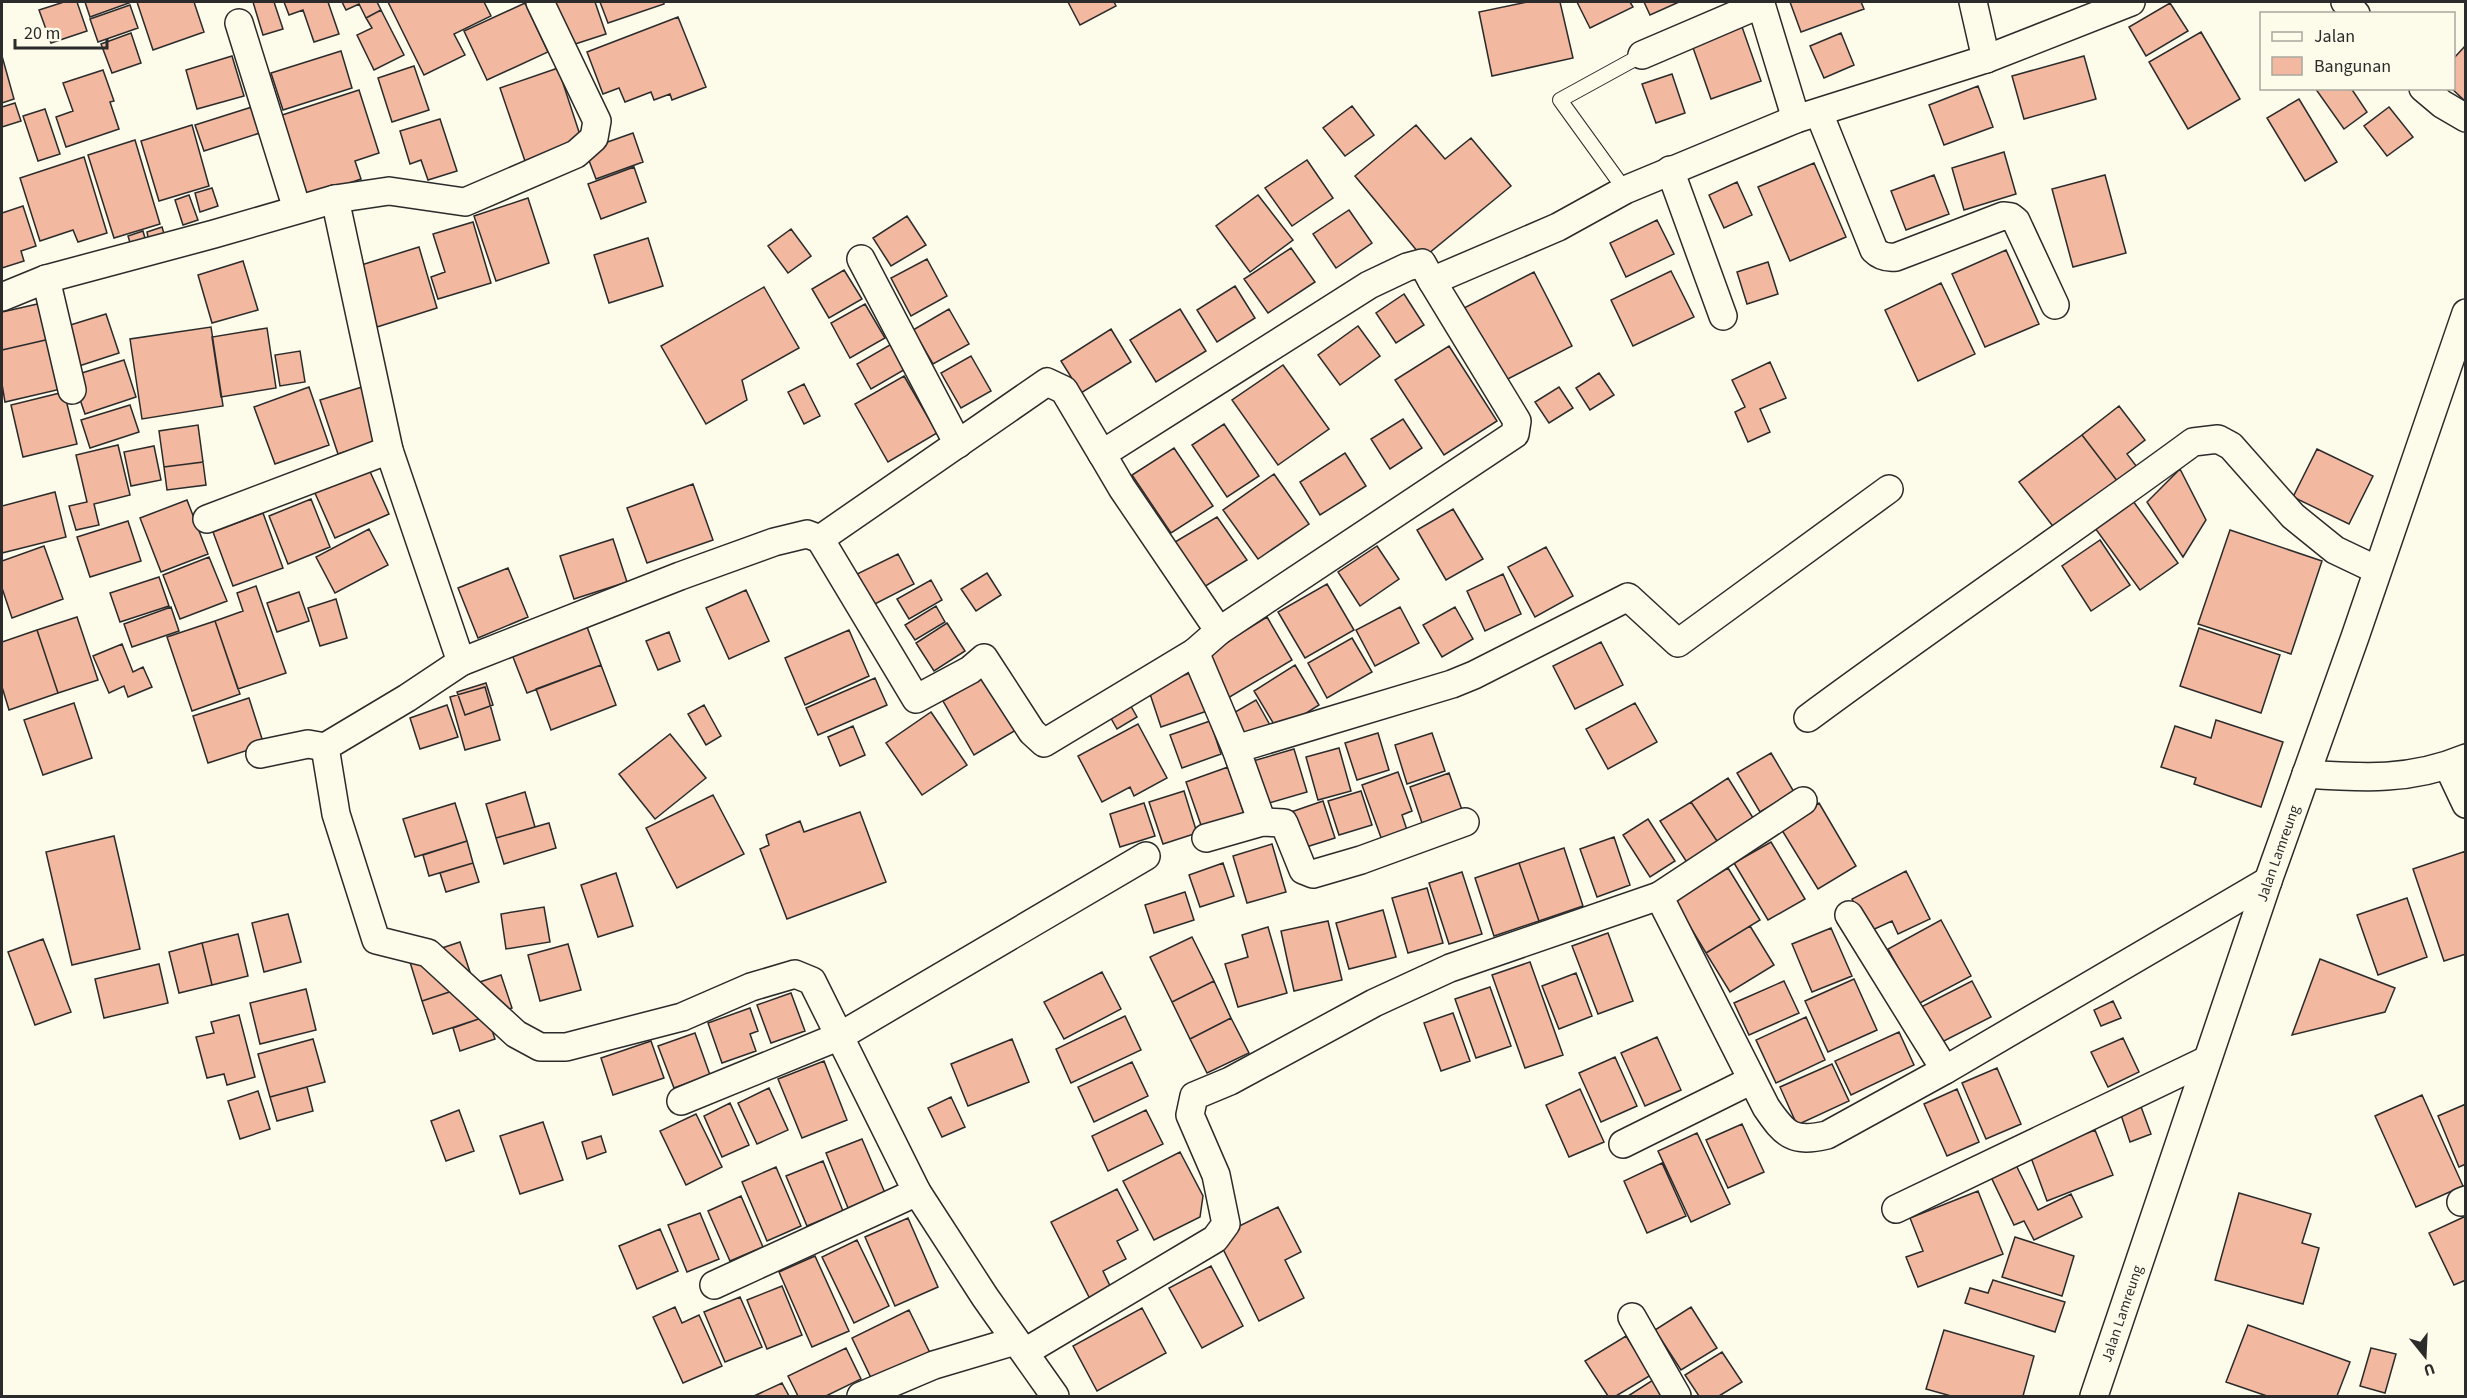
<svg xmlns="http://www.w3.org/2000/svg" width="2467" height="1398" viewBox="0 0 2467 1398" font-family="'Source Sans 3',sans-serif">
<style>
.building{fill:#f2b8a0;stroke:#2b2b2b;stroke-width:1.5}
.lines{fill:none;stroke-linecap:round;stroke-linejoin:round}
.service-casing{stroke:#2b2b2b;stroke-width:16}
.minor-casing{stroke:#2b2b2b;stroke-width:30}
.service{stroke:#fdfbea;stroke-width:14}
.minor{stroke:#fdfbea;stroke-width:27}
.labels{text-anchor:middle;stroke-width:4.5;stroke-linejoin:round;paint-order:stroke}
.street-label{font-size:15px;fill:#2b2b2b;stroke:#fdfbea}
</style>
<rect width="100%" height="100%" fill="#fdfbea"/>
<!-- building -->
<path class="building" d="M64,2H77L87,31L51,43L39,10Z
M85,2H128L129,3L90,17Z
M137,2H194L204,32L153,50Z
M253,2H274L283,29L263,35Z
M284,2H328L339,34L314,42L303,10L289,15Z
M342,2H377L381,10L366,18L359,4L346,10Z
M388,2H484L491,16L454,34L465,55L424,75Z
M554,2H595L606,34L569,46Z
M600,2H664V4L608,23Z
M1068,2H1114L1116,6L1080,25Z
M1527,2H1560L1573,58L1492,76L1479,12Z
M1577,2H1630L1633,7L1590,28Z
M1644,2H1679L1650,15Z
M1790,2H1861L1864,9L1801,32Z
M525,3L548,52L487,80L464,31Z
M2170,3L2188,31L2146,56L2129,27Z
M130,5L138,28L98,42L90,19Z
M381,10L404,55L374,70L357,35L372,28L366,18Z
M678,17L706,87L672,100L670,94L654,100L651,92L625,102L619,88L603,94L587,52Z
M1741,24L1761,81L1711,99L1691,42Z
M2201,32L2240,99L2188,129L2149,62Z
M131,33L141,63L112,73L101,44Z
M1841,33L1854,65L1824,78L1810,46Z
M2466,45V100L2465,101L2451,88H2454V58Z
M341,51L352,88L283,110L271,73Z
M2,56L14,99L2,103Z
M232,56L244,96L197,109L186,70Z
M2084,56L2096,99L2024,119L2012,76Z
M414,66L429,110L392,122L378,78Z
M558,68L582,141L525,161L500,88Z
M103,70L114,101L110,102L119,129L66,147L56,117L73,111L63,83Z
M1672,74L1685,113L1656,123L1642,84Z
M1978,86L1993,127L1944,145L1929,105Z
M2315,88H2351L2367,112L2344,129Z
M359,90L379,153L355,161L361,179L302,199L276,117Z
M2299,99L2337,162L2305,181L2267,118Z
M15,103L21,121L2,127V107Z
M255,106L263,132L204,151L195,125Z
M1352,106L1374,135L1345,156L1323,128Z
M2389,107L2413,137L2387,156L2364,126Z
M45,109L60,154L38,161L23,116Z
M440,119L457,171L428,180L421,160L410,164L400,131Z
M192,125L209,186L159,201L141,141Z
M1416,125L1445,159L1471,138L1511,186L1423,258L1355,176Z
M633,133L643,162L596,179L585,150Z
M135,140L160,224L114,238L88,155Z
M2004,152L2016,194L1964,210L1952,168Z
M84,157L107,233L78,242L73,230L40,241L20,178Z
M1307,160L1333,198L1292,226L1265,188Z
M1814,163L1846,237L1790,261L1758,187Z
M634,167L646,202L601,219L588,184Z
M1934,175L1949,214L1906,230L1891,191Z
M2105,175L2126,253L2073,267L2052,189Z
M1737,182L1752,215L1724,228L1709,195Z
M212,188L218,206L200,212L195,193Z
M189,195L198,220L183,225L175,200Z
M1258,195L1293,240L1250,272L1216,226Z
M528,198L549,263L496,281L474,216Z
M23,206L36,246L21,251L24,261L2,268V213Z
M1349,210L1372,243L1336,268L1313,234Z
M907,216L926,245L891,266L873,238Z
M1657,220L1674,254L1626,277L1610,243Z
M473,222L491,283L438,299L431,277L445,272L433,234Z
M162,227L165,237L149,242L147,232Z
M791,229L811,256L788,273L768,246Z
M143,231L146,242L131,246L128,236Z
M648,238L663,286L609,303L594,255Z
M419,247L437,308L377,327L358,266Z
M1291,248L1315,282L1268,313L1244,279Z
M2006,250L2039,324L1985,347L1952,274Z
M927,259L947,296L911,316L891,278Z
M243,261L258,310L212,323L198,275Z
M1768,262L1778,294L1747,304L1737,272Z
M844,270L862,299L829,318L812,289Z
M1671,271L1694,317L1633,346L1611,300Z
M1534,272L1572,346L1502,382L1464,308Z
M1941,283L1975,354L1918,381L1885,310Z
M1235,286L1255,318L1217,342L1197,310Z
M764,287L799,348L742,380L747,400L706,424L661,346Z
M1404,294L1424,325L1396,343L1376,313Z
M42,303L50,339L2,350V312Z
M865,304L885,338L850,358L831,323Z
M949,309L969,344L933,364L913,330Z
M1180,309L1206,351L1156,382L1130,340Z
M106,314L119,353L79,366L67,326Z
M1358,326L1380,356L1340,385L1318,355Z
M211,327L223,406L142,419L130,339Z
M267,328L276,388L221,397L212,337Z
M1111,329L1131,362L1081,393L1061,361Z
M50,339L61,389L5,402L2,384V350Z
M895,342L909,367L871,389L857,364Z
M1449,346L1497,421L1444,455L1395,380Z
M300,351L305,382L280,386L275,355Z
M971,356L991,391L961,408L941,373Z
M124,360L136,397L85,414L72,376Z
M1770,362L1786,398L1760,409L1770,432L1748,442L1735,412L1745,407L1732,380Z
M1283,365L1329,429L1278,465L1232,400Z
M1599,373L1614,395L1590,410L1576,388Z
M904,376L937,433L888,462L855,404Z
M804,384L820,416L804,424L788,392Z
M309,387L329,445L275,464L254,407Z
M362,387L379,441L338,454L320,400Z
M1559,387L1573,408L1549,423L1535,402Z
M64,392L77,444L23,457L11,405Z
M130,405L139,432L90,448L81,420Z
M2119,406L2145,440L2127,454L2137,467L2118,482L2082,435Z
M1403,419L1422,448L1390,469L1371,439Z
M1224,424L1259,476L1227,497L1192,445Z
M198,425L203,462L164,467L159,431Z
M2082,435L2118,482L2055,529L2019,482Z
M118,445L130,495L94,504L99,525L76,530L69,506L87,502L76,455Z
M154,446L161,480L131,486L124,452Z
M1174,448L1213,506L1171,533L1132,475Z
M2317,449L2373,476L2349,524L2293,497Z
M1345,453L1366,486L1320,515L1300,482Z
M203,462L206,485L167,490L164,467Z
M368,467L389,514L335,538L314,491Z
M2180,469L2206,520L2183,557L2147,502Z
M1274,474L1309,524L1258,559L1223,510Z
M693,484L713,540L647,563L627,508Z
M55,492L66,537L2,553V506Z
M311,499L330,547L288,564L269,516Z
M187,500L208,554L161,572L140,518Z
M2133,501L2178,563L2140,590L2095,528Z
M1453,509L1483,559L1446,580L1417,530Z
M263,513L283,568L233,586L213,532Z
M1217,517L1247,560L1204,587L1175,542Z
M128,521L141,561L90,577L77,537Z
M369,529L388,565L335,593L316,557Z
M2230,530L2322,561L2291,654L2198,624Z
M613,539L627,582L574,599L560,556Z
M2100,540L2130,585L2091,611L2062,566Z
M44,546L63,599L12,618L2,588V561Z
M1377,546L1399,579L1360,606L1338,572Z
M1546,547L1573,596L1535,617L1508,567Z
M898,554L914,584L871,606L855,575Z
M209,557L227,601L180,619L163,575Z
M508,568L528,617L478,638L458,588Z
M987,573L1001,595L976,611L961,589Z
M1503,574L1521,614L1485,631L1467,591Z
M159,577L169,606L120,622L110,593Z
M931,580L942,600L909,619L897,599Z
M1327,584L1354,630L1305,658L1278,612Z
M256,586L286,673L238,689L215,621L243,611L237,593Z
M746,590L769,641L729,659L706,608Z
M299,592L309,621L277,632L267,603Z
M336,599L347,638L320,646L308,608Z
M936,606L945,622L915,640L905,625Z
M171,607L179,631L132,647L124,624Z
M1400,607L1419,643L1375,666L1356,630Z
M1455,607L1473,639L1442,657L1423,625Z
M77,617L98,680L58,693L37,630Z
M1267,617L1292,660L1228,698L1203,656Z
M215,621L240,694L192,711L167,637Z
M947,623L965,651L934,671L916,643Z
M586,624L601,665L527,693L511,652Z
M2199,628L2280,655L2261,713L2180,686Z
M37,630L58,693L9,710L2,687V642Z
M849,630L869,676L805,705L785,658Z
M669,632L680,661L658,670L646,641Z
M1352,638L1372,672L1327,698L1308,663Z
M1601,642L1623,685L1575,709L1553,666Z
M122,644L133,672L143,667L152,687L128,697L124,686L109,693L93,656Z
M601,665L616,705L551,730L536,689Z
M1295,665L1319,705L1278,731L1254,691Z
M1193,672L1207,711L1161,727L1148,688Z
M984,677L1016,730L974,755L943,701Z
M875,678L887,705L818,735L806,708Z
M486,683L493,705L465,715L457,692Z
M485,687L500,740L465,750L450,697Z
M249,698L264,745L208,763L193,716Z
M1256,700L1270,725L1244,740L1230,715Z
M1128,701L1137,717L1117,729L1108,713Z
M74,703L92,758L43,775L24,720Z
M1635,703L1657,742L1608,769L1586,729Z
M447,705L458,737L420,749L410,718Z
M704,705L721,736L706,745L688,714Z
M931,712L967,765L922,795L886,743Z
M2216,720L2283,742L2261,807L2194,784L2196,778L2161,767L2175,726L2211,738Z
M1210,721L1221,754L1182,768L1170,735Z
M1138,724L1167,778L1134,796L1130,787L1102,802L1078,756Z
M853,726L865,755L840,766L828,737Z
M1378,733L1389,770L1357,780L1345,743Z
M1432,733L1445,771L1407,784L1395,745Z
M670,734L706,778L655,819L619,774Z
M1339,748L1351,791L1318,800L1306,757Z
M1294,749L1307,792L1266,804L1253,761Z
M1771,753L1794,792L1760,812L1737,773Z
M1228,767L1244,814L1202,828L1186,782Z
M1398,772L1412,811L1402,815L1408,833L1383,843L1362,785Z
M1449,773L1462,810L1422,823L1410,787Z
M1728,778L1755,821L1719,844L1691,802Z
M1184,791L1197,833L1163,844L1149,802Z
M1361,791L1372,825L1339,835L1328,801Z
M525,792L535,827L496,838L486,804Z
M713,795L744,854L677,888L646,828Z
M1323,801L1335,838L1303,848L1291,812Z
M1691,802L1719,844L1688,864L1660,821Z
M455,803L467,841L415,857L403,819Z
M1144,803L1155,836L1120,847L1110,814Z
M1819,803L1856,866L1818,889L1780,827Z
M860,812L886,882L787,919L760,849L769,845L766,835L800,821L804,832Z
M1648,819L1675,861L1650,877L1623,835Z
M549,823L556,848L504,864L496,838Z
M114,836L140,949L72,965L46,852Z
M1614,837L1630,885L1597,897L1580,849Z
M467,841L473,863L429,876L423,855Z
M1771,842L1805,899L1768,920L1734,863Z
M1272,844L1286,892L1247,903L1233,856Z
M1564,848L1583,906L1539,921L1519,863Z
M2466,851V954L2444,961L2413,869Z
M473,863L479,882L446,892L440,873Z
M1223,863L1234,896L1200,907L1189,875Z
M1519,863L1539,921L1494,936L1475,878Z
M1728,868L1760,920L1706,953L1674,900Z
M1906,871L1930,919L1898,934L1892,921L1868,932L1852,899Z
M1462,872L1482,934L1449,944L1429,883Z
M616,873L633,926L598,937L581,885Z
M1427,888L1443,943L1408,953L1392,898Z
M1185,892L1194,920L1154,933L1145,905Z
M2407,898L2427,957L2378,975L2357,915Z
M544,907L550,942L506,949L501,914Z
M1383,910L1396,957L1349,969L1336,923Z
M288,914L301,962L264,972L252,923Z
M1941,920L1971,976L1918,1004L1888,949Z
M1328,921L1342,980L1294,991L1281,931Z
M1750,926L1774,965L1730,992L1706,953Z
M1268,927L1287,993L1238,1007L1225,964L1248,957L1242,935Z
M1831,928L1852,976L1812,992L1792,944Z
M1608,933L1633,1001L1598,1014L1572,946Z
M238,934L248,976L212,985L202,943Z
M1192,937L1214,981L1172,1002L1150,957Z
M43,939L71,1012L35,1025L8,952Z
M460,942L474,984L422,1001L409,959Z
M202,943L212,985L179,993L169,952Z
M568,944L581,990L540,1001L528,955Z
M2320,959L2395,988L2385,1012L2292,1035Z
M1530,962L1563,1055L1525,1068L1492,975Z
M159,964L168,1003L104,1018L95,979Z
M1102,972L1121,1009L1064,1039L1044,1002Z
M1576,973L1592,1016L1559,1029L1542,986Z
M501,975L512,1008L433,1034L422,1001Z
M1854,979L1877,1030L1828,1052L1805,1001Z
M1214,981L1231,1018L1190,1039L1172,1002Z
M1784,981L1799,1013L1749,1035L1734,1003Z
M1972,981L1991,1017L1940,1043L1921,1007Z
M1490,987L1511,1046L1476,1058L1455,999Z
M306,989L316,1030L260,1044L250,1003Z
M791,993L805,1031L771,1043L757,1005Z
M2113,1001L2121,1018L2101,1026L2094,1010Z
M750,1008L758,1031L750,1034L756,1051L722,1063L708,1023Z
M1453,1013L1470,1061L1441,1071L1424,1023Z
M239,1015L255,1077L227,1085L224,1074L207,1078L196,1037L214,1033L211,1022Z
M487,1016L495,1039L460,1051L453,1028Z
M1125,1016L1141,1050L1071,1083L1056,1049Z
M1806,1017L1825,1060L1776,1083L1756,1040Z
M1231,1018L1249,1053L1207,1073L1190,1039Z
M1899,1032L1914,1065L1851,1095L1835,1061Z
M695,1033L710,1075L674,1088L658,1046Z
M1657,1037L1681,1090L1645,1106L1621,1053Z
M2123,1038L2139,1072L2108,1087L2091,1052Z
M313,1039L325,1082L270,1097L258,1054Z
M1012,1039L1029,1082L968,1106L951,1064Z
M651,1041L664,1078L613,1095L601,1058Z
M1615,1057L1637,1106L1601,1122L1579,1073Z
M824,1061L847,1120L802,1138L778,1079Z
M1132,1062L1148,1096L1094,1122L1078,1087Z
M1832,1064L1849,1101L1797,1125L1780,1087Z
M1997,1068L2021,1124L1986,1139L1962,1083Z
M307,1087L313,1111L277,1121L270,1097Z
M769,1088L788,1130L757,1144L738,1103Z
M1580,1089L1604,1142L1569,1157L1546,1105Z
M1957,1089L1979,1142L1947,1156L1924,1104Z
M258,1091L270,1129L240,1139L228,1101Z
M2422,1095L2463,1186L2416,1207L2375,1116Z
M951,1097L965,1127L942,1137L928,1108Z
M730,1103L749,1145L722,1157L704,1116Z
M2140,1104L2151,1134L2130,1142L2120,1112Z
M2466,1104V1164L2459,1167L2438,1116Z
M459,1110L474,1151L446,1161L431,1121Z
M1146,1110L1163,1144L1108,1171L1092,1136Z
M696,1114L722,1167L686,1185L660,1131Z
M543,1122L563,1180L520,1194L500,1136Z
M1742,1124L1764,1172L1728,1188L1706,1140Z
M2095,1130L2113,1175L2047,1201L2030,1155Z
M1697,1133L1730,1204L1691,1222L1658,1151Z
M601,1136L606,1152L587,1159L582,1142Z
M862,1139L885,1193L848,1208L826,1153Z
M1180,1152L1203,1196L1200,1217L1154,1240L1123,1181Z
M823,1161L843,1211L807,1226L786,1176Z
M1662,1163L1686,1216L1647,1233L1624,1181Z
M2016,1165L2038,1210L2071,1194L2082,1217L2034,1240L2024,1221L2014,1225L1991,1177Z
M776,1167L801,1226L767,1241L742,1182Z
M1117,1189L1138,1230L1117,1241L1126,1259L1103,1271L1112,1290L1091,1301L1051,1222Z
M1978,1191L2003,1254L1918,1287L1906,1257L1923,1251L1910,1218Z
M2239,1193L2311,1214L2302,1243L2319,1248L2303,1304L2215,1280Z
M741,1196L763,1247L730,1261L708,1211Z
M1278,1207L1301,1252L1285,1260L1304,1298L1259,1321L1217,1237Z
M700,1213L719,1259L687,1272L668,1225Z
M2466,1216V1280L2454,1285L2429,1233Z
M908,1218L938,1287L895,1306L865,1237Z
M660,1229L678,1271L637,1289L619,1246Z
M2015,1237L2074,1256L2062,1296L2002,1277Z
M857,1240L889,1306L854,1323L822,1257Z
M815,1256L849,1331L812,1347L779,1272Z
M1211,1266L1243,1326L1202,1348L1169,1288Z
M1993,1280L2065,1302L2055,1332L1965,1303L1970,1288L1988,1293Z
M782,1286L802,1335L767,1349L747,1300Z
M740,1297L762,1347L725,1362L704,1312Z
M675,1307L682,1323L699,1315L722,1366L683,1383L653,1317Z
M1691,1307L1717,1348L1681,1370L1655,1330Z
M1142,1308L1166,1353L1097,1391L1073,1346Z
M909,1310L931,1355L873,1382L852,1338Z
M2248,1325L2350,1362L2337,1396H2267L2226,1382Z
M1944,1330L2034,1356L2023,1396H1951L1926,1389Z
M1626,1336L1651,1375L1616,1396H1608L1585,1361Z
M846,1348L861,1379L826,1396H798L788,1376Z
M2371,1348L2396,1354L2385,1393L2360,1386Z
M1722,1352L1742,1382L1719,1396H1699L1685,1375Z
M1653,1380L1664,1396H1628Z
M782,1383L789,1396H754Z"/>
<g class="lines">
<!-- service casing -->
<g class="service-casing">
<path id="service" d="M1625,190L1560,100L1642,55"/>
</g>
<!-- minor casing -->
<g class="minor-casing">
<g id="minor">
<path d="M1973,2L1986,59"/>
<path d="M2345,2L2356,14"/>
<path d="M239,23L297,209"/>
<path d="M1642,55L1761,4L1796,119"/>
<path d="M2423,88L2442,104L2466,118"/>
<path d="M1819,113L1874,250C1880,256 1888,258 1896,257L2003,216L2011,217L2016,221L2055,305"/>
<path d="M1670,170L1723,316"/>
<path d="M335,199L389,450L461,662"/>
<path d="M861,259L958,444"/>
<path d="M46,279L72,390"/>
<path d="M2,297L46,279L214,234L335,199L389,191L465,202L576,154L594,138L597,121L540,2"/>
<path d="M207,519L389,450"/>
<path d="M820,539L1047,382L1064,390L1102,454"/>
<path d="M1219,631L1122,488L1102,454L1369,285L1407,267L1422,263L1432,281"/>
<path d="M1195,652L1236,749L1262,822"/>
<path d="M1808,718C1935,624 2065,536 2193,442L2218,439L2231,446L2293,516L2335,550L2377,570"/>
<path d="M1236,749L1452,684L1474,675L1628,597L1678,643L1889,489"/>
<path d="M260,754L308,744L325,747"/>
<path d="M2448,766L2466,804"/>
<path d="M2306,774C2363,778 2411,781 2466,758"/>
<path d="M1803,801L1659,896L1766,1107C1785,1135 1793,1143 1827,1135L1945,1070L2268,881"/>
<path d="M1206,838L1262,822L1284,823L1303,870L1313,874L1361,860L1465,822"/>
<path d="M1849,915L1945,1070"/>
<path d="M681,1101L840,1036L1146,856"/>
<path d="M1623,1144L1752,1080"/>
<path d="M2461,1202L2466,1200"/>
<path d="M1896,1209L2207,1060"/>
<path d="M714,1285L917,1192"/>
<path d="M1632,1317L1677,1396"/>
<path d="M1025,1352L1215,1239L1226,1224L1216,1175L1190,1115L1194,1096L1230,1081L1374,1003L1450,968L1659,896"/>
<path d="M861,1396L934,1365L1015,1341"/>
<path d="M1055,1396L985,1297L917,1192L812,981L795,974L751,987L682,1017L566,1047H540L516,1034L428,953L376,940L336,814L325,747L407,698L461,662L680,576L774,542L807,534L820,539L916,699L970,670L984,658L1032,732L1044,743L1195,652L1219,631L1515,434L1517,421L1432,281L1558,227L1625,190L1796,119L1986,59L2131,2"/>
<path id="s1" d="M2094,1396L2268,881L2355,637L2466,313"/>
</g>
</g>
<!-- service -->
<use href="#service" class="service"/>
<!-- minor -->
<use href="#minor" class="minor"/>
</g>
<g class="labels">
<!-- street labels -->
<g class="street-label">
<text dy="5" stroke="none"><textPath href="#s1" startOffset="573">Jalan Lamreung</textPath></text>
<text dy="5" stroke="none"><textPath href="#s1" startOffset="87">Jalan Lamreung</textPath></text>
</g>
</g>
<!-- border -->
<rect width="2467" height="1398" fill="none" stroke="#2b2b2b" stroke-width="6"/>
<!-- legend -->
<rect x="2260" y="12" width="195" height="78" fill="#fdfbea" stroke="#a9a89e" stroke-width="1.5"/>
<rect x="2272" y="32" width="30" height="9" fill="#fdfbea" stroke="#a9a89e" stroke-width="1.5"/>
<text x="2314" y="42" font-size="18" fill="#2b2b2b">Jalan</text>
<rect x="2272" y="57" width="30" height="18" fill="#f2b8a0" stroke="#a9a89e" stroke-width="1.5"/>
<text x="2314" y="72" font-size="18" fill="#2b2b2b">Bangunan</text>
<!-- north arrow -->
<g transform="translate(2425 1356) rotate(162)" stroke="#fdfbea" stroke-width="4.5" paint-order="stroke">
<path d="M0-4.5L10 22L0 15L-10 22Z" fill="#2b2b2b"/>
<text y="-9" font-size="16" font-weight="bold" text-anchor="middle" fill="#2b2b2b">U</text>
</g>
<!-- scale -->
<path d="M15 39v9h92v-9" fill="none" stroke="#2b2b2b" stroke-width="3"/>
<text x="24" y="39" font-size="18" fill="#2b2b2b" stroke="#fdfbea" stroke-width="4.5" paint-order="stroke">20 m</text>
</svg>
